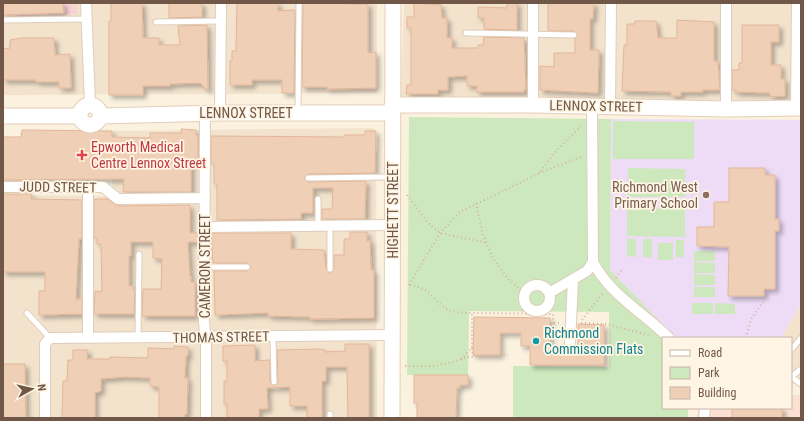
<svg xmlns="http://www.w3.org/2000/svg" width="804" height="421" viewBox="0 0 804 421" font-family="'Roboto Condensed',sans-serif">
<style>
.residential{fill:#f3e3cd}
.commercial{fill:#fce0d2}
.education{fill:#eedcf7}
.medical{fill:#f9d2d5}
.green{fill:#cee8be}
.building{fill:#f0cfb7;stroke:#e2b698;filter:url(#shadow)}
.lines{fill:none;stroke-linecap:round;stroke-linejoin:round}
.lane-casing{stroke:#dfcdbb;stroke-width:7}
.street-casing{stroke:#dfcdbb;stroke-width:12}
.secondary-casing{stroke:#e4ceb9;stroke-width:17}
.path{stroke:#d4b39b;stroke-width:2;stroke-dasharray:1 3;stroke-linecap:butt}
.lane{stroke:#fff;stroke-width:5}
.street{stroke:#fff;stroke-width:10}
.secondary{stroke:#fff;stroke-width:15}
.health-dot{fill:#e0444e;stroke:#fff5e4;stroke-width:1.5}
.education-dot{fill:#8d6e63;stroke:#fff5e4;stroke-width:1.5}
.culture-dot{fill:#0f9aa8;stroke:#fff5e4;stroke-width:1.5}
.labels{text-anchor:middle;stroke-width:3.5;stroke-linejoin:round;paint-order:stroke}
.street-label{font-size:14px;fill:#715747;stroke:#fff5e4}
.health-label{font-size:14px;fill:#be3a42;stroke:#fff5e4;text-anchor:start}
.education-label{font-size:14px;fill:#785e54;stroke:#fff5e4;text-anchor:end}
.culture-label{font-size:14px;fill:#0d838f;stroke:#fff5e4;text-anchor:start}
</style>
<defs>
<filter id="shadow"><feDropShadow dx="3.5" dy="3.5" stdDeviation="2" flood-color="#0004"/></filter>
</defs>
<rect width="100%" height="100%" fill="#fbf1df"/>
<!-- residential -->
<path class="residential" d="M77,3H377V93L3,95V16L76,14Z
M404,3H801V102L401,99Z
M373,128L376,131L377,418H3V195L112,196V131Z
M801,304V384H791V338H781Z"/>
<!-- commercial -->
<path class="commercial" d="M791,395H801V418H697L698,408H791Z"/>
<!-- education -->
<path class="education" d="M611,119L801,120V304L781,338H676L610,270Z"/>
<!-- medical -->
<path class="medical" d="M3,3H77V14L3,16Z"/>
<!-- green -->
<path class="green" d="M409,117L611,119L610,270L676,338H663V408H688V418H513V366L609,367V312L469,311L468,375H407Z
M613,121L694,122V159H613Z
M628,168L685,169V197H627Z
M627,208L685,209V237L627,236Z
M627,239H636V257L627,256Z
M643,239H652V257H643Z
M676,240H684V257H676Z
M658,243H673V260H658Z
M694,251H715V261H694Z
M694,262L715,263V273H694Z
M694,274L715,275V285H694Z
M694,287H715V297H694Z
M692,303H713V314H692Z
M715,303L735,304V314H715Z"/>
<!-- building -->
<path class="building" d="M3,3H63L64,13L3,15Z
M111,3H142L143,38H159V45H180L178,26L207,25L208,91L200,83L170,84V86H143V95H109V21H111Z
M169,3H202V17L169,18Z
M237,3H278V11L295,10L294,93H282V80H252V85H230V61H232V51H236Z
M303,3L368,4V53L376,52V88L327,89V87H302Z
M414,3L441,5L442,18H447V38H452V48H478V45H483L484,37L524,38L526,90H524V92H476L477,86H467V76L448,77V90H438V94H406L407,85H411V28H407V17H414Z
M507,3H517V30L484,29V18H478V7L507,8Z
M548,3H594L593,19H590V50H599L598,93L540,90V66L554,67V53H575V39L578,35L574,31H548Z
M677,20L714,22V61H718L720,90H703V92H681V96H671V92L622,91L624,45H627V24H635V21H656L658,38H677Z
M742,25H779V42H771V65H781V79H785V96L770,97V93L736,92V90H732V70H739V63H742Z
M21,38H54L55,55L70,54L71,88H59V82H36V80H3V49L10,48V40Z
M181,129L196,130V136H198V163H191V192H123L124,179L3,180V137H21L22,130L112,131V137L150,138V133H182Z
M365,131H376L375,173L308,174L304,178L308,182L366,181L365,219H322V209H332L333,188H313V213H301V219L217,220V184H214V164L211,163V136L344,137L345,135H365Z
M729,168H765V175H775V219H779V231H775V289H764V296H728L729,247L697,246V227H714V202H729Z
M3,194H32L31,199L82,200V239H79L76,299H82V314L39,315V291H45V272H3Z
M97,199H107L118,206L190,205V233H198V242H188L190,276H191V282H195V316H142L143,289H161L162,259L153,258V242H131V256H129V286H133V289H135L134,314H94L95,291L102,292L101,244H97V238H94V200Z
M350,232H367V241L370,240L371,270H374V318L310,319V317L268,316V313L215,315L214,271H247L251,267L247,263H213L211,233H291V249L324,250L326,269L330,273L334,269V255H344V239H350Z
M474,317L550,318V346H564L569,349L578,346V324L604,325V365H530V346H521V333H500V355H473Z
M345,344H369V418H348L347,367H326V381H322V418H307V406H290V387L267,388L268,409H259V418H227V404H224V381H227V361H223V346L255,345V361L270,360V382L274,386L278,382L277,350L320,349L325,350V352L345,351Z
M174,346L188,347V356H186L185,378H188L187,414H185V418H159V387L150,386V378L124,377L101,379V391L95,393V418H62L63,381H67L68,360H73V350H88L87,359H110V357L148,358V348L174,349Z
M3,364H25L26,418H3Z
M414,375H468V385H460V388H457L456,418H417V403H414Z
M732,408H782V418H732Z"/>
<g class="lines">
<!-- lane casing -->
<g class="lane-casing">
<path id="lane" d="M3,20L86,19
M156,22L221,21
M466,33L574,35
M298,112L299,3
M308,178L390,177
M318,199V226
M204,267H247
M330,269V226
M27,313L50,338
M273,336L274,382
M138,338L139,254
M791,350L801,338
M801,369L791,377L801,384
M330,418V414"/>
</g>
<!-- street casing -->
<g class="street-casing">
<path id="street" d="M86,3L90,104
M533,105V3
M592,106L593,262C610,295 643,312 669,338
M610,107L611,3
M796,108L797,3
M726,109V3
M205,113L204,321L206,344V418
M220,113L221,3
M3,187H103L118,199L205,198
M88,187V338
M205,227L393,225
M524 298a13 13 0 1 1 26 0a13 13 0 1 1-26 0Z
M549,293L587,271L593,262
M570,343L573,280
M45,418V344L50,338L393,335
M704,418L705,408"/>
</g>
<!-- secondary casing -->
<g class="secondary-casing">
<path id="secondary" d="M80 115a10 10 0 1 1 20 0a10 10 0 1 1-20 0Z
M392,105H533L726,109L801,108
M3,116H80
M100,116L220,113H392
M392,418L393,3"/>
</g>
<!-- path -->
<path class="path" d="M539,173L581,157
M407,195L429,224L440,233L487,243
M476,203L483,235L493,258L507,278L520,289L523,313
M616,278L622,269
M409,285L440,233L460,212L538,174L558,149L581,126
M410,285C430,287 433,302 449,310C456,313 464,313 472,313
M582,320L603,293
M550,323H559
M581,323L606,324L649,335
M746,338L751,319L766,298
M472,348L473,355L475,356
M461,359L472,348V313L553,314V323
M405,366H434L453,362L467,357L508,355"/>
<!-- lane -->
<use href="#lane" class="lane"/>
<!-- street -->
<use href="#street" class="street"/>
<!-- secondary -->
<use href="#secondary" class="secondary"/>
</g>
<!-- markers -->
<path class="health-dot" d="M80 149h4v4h4v4h-4v4h-4v-4h-4v-4h4z"/>
<circle class="education-dot" cx="706" cy="195" r="4"/>
<circle class="culture-dot" cx="536" cy="341" r="4"/>
<g class="labels">
<!-- street labels -->
<g class="street-label">
<text transform="translate(596 106) rotate(1)" y="5">LENNOX STREET</text>
<text x="246" y="118">LENNOX STREET</text>
<text transform="translate(58 187) rotate(1)" y="5">JUDD STREET</text>
<text transform="translate(393 210) rotate(-90)" y="5">HIGHETT STREET</text>
<text transform="translate(205 266) rotate(-90)" y="5">CAMERON STREET</text>
<text transform="translate(221 337) rotate(-1)" y="5">THOMAS STREET</text>
</g>
<!-- health labels -->
<g class="health-label">
<text x="91" y="152">Epworth Medical<tspan x="91" dy="16">Centre Lennox Street</tspan></text>
</g>
<!-- education labels -->
<g class="education-label">
<text x="698" y="192">Richmond West<tspan x="698" dy="16">Primary School</tspan></text>
</g>
<!-- culture labels -->
<g class="culture-label">
<text x="544" y="338">Richmond<tspan x="544" dy="16">Commission Flats</tspan></text>
</g>
</g>
<!-- border -->
<rect width="804" height="421" fill="none" stroke="#715747" stroke-width="8"/>
<!-- legend -->
<rect x="662" y="337" width="130" height="72" fill="#fff5e4" stroke="#c6b6a5"/>
<rect x="670" y="350" width="20" height="6" fill="#ffffff" stroke="#c6b6a5"/>
<text x="698" y="357" font-size="12" fill="#715747">Road</text>
<rect x="670" y="367" width="20" height="12" fill="#cee8be" stroke="#c6b6a5"/>
<text x="698" y="377" font-size="12" fill="#715747">Park</text>
<rect x="670" y="387" width="20" height="12" fill="#f0cfb7" stroke="#c6b6a5"/>
<text x="698" y="397" font-size="12" fill="#715747">Building</text>
<!-- north arrow -->
<g transform="translate(32 389) rotate(82)" stroke="#fff5e4" stroke-width="3" paint-order="stroke">
<path d="M0-3L7 15L0 10L-7 15Z" fill="#715747"/>
<text y="-6" font-size="11" font-weight="bold" text-anchor="middle" fill="#715747">N</text>
</g>
</svg>
